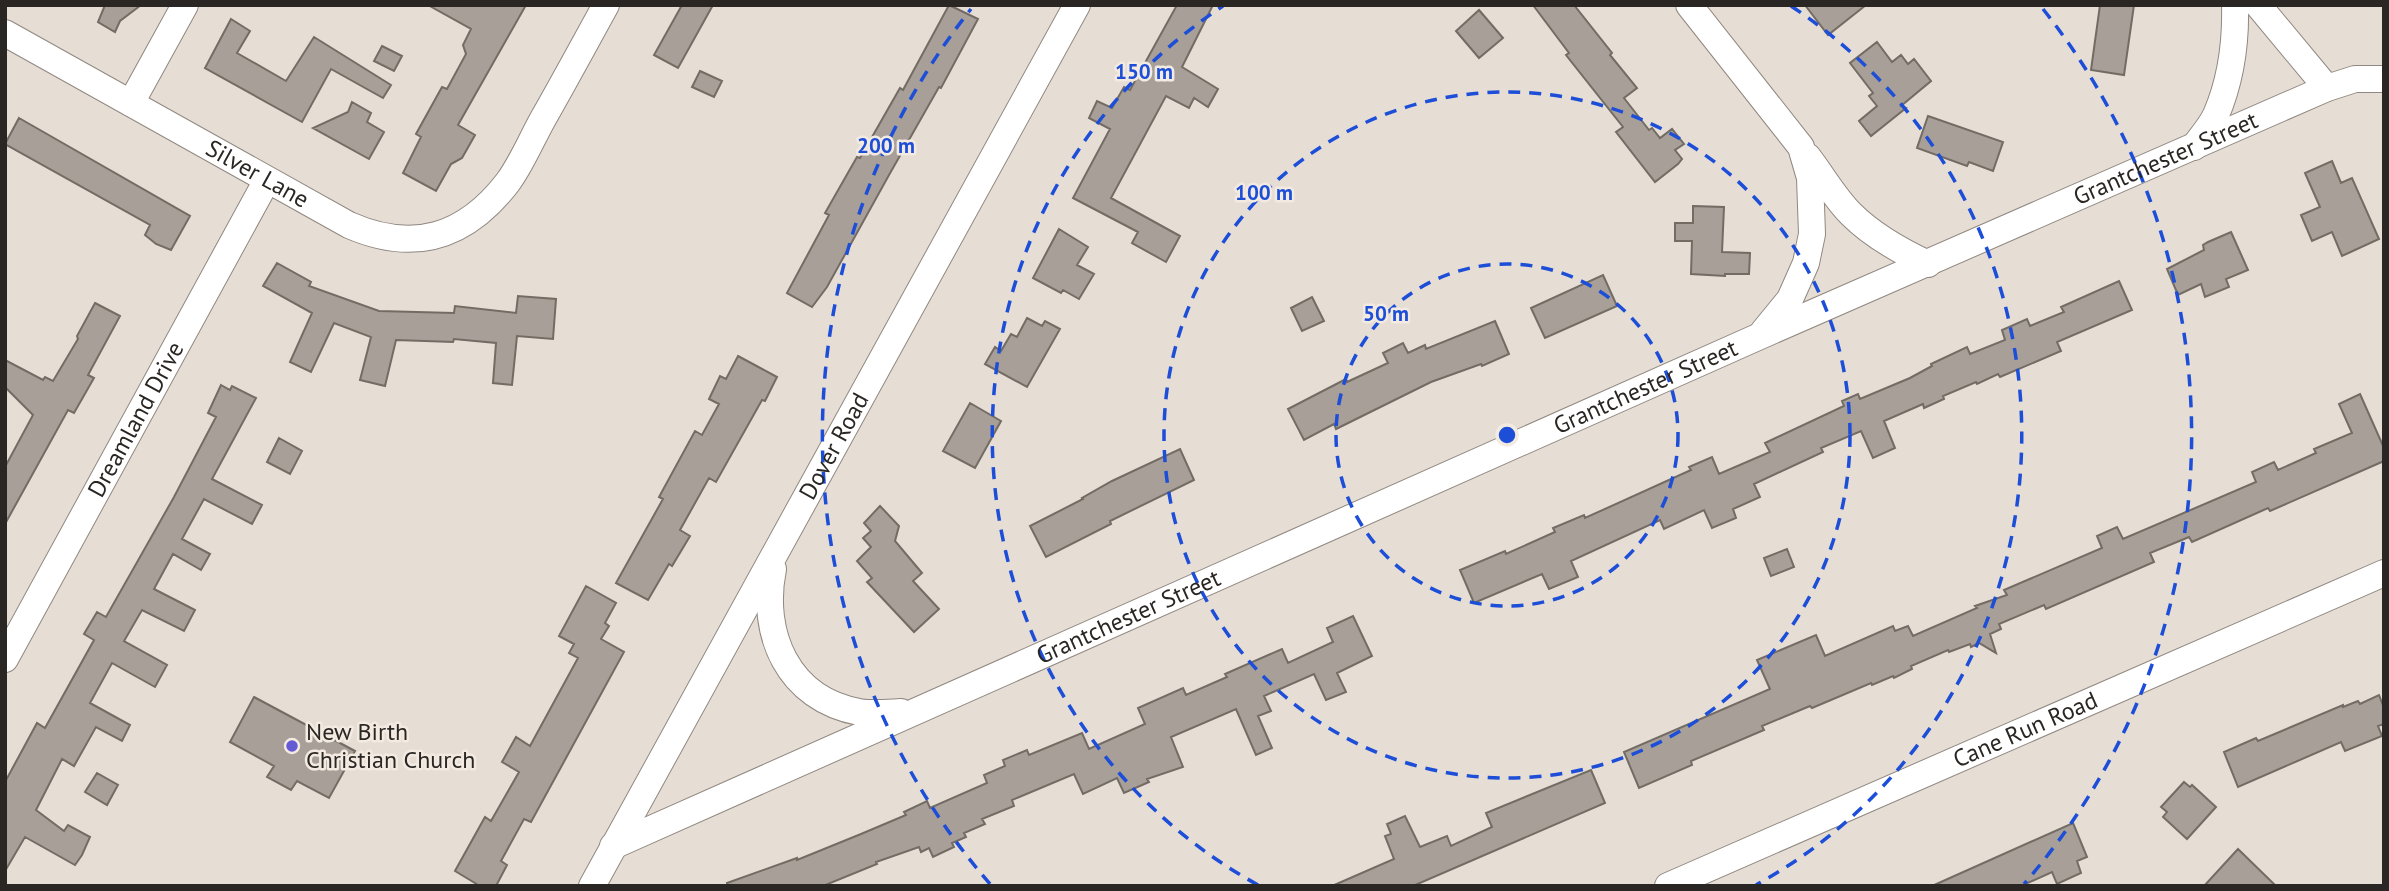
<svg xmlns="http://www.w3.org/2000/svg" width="2389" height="891" viewBox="0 0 2389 891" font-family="'PT Sans',sans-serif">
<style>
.building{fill:#a8a098;stroke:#736c64;stroke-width:2}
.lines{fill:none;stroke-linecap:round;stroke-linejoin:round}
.minor-casing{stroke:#908880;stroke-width:28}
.minor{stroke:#fff;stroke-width:26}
.ring{fill:none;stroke:#1d4ed8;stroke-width:3.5;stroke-dasharray:12 9}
.poi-dot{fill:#645ad3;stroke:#f3eae1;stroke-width:2.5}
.labels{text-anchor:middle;stroke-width:5;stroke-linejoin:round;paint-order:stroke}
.street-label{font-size:24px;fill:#292623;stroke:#f3eae1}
.poi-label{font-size:24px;fill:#292623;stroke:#f3eae1;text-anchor:start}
.centre{fill:#1d4ed8;stroke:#f3eae1;stroke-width:3.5}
.ring-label{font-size:21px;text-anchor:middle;font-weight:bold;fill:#1d4ed8;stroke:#f3eae1;stroke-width:5;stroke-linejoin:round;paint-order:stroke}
</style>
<rect width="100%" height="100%" fill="#e6ddd4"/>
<!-- building -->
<path class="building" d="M105,5H141L120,21L115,32L98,22Z
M428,5H526L458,125L475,135L462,158L451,164L436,191L403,173L421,137L416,134L442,87L447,89L466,54L463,45L471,29Z
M682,5H713L678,68L654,55Z
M949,5L978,19L941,88L939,87L889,175L827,287L812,307L787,293L829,215L825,213L857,157L860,158L900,88L903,90Z
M1177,5H1213L1182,67L1218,89L1208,107L1194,98L1189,108L1166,96L1111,198L1180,236L1166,262L1132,243L1138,232L1073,198L1110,129L1089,118L1097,101L1112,108L1124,87L1130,90Z
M1533,5H1574L1612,53L1610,55L1637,88L1624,98L1649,130L1652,128L1660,138L1672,129L1684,144L1675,150L1682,159L1678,164L1655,182L1616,132L1623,127L1566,55L1569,53Z
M1805,5H1866L1828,35Z
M2100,5H2134L2124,75L2091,70Z
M1479,10L1503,38L1479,58L1456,31Z
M231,19L250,31L237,53L286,81L314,37L391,85L383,98L331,69L302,122L205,68Z
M1877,42L1892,62L1901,55L1908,64L1914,59L1931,81L1901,106L1906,108L1871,136L1859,121L1877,106L1869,96L1873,93L1850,63Z
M382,46L402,56L394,71L374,61Z
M700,71L722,81L714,97L692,87Z
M352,102L371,113L367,122L384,132L369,159L313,128L348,112Z
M1928,116L2003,142L1993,171L1969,162L1967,166L1917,148Z
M19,118L190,216L171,250L156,244L145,235L150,225L5,144Z
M2332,161L2341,183L2352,178L2379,239L2342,256L2332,232L2312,241L2301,215L2320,207L2305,173Z
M1693,206L1724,207L1722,252L1750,253L1749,274H1725V276L1691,274L1692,241H1675V223H1693Z
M1059,229L1088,247L1077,265L1094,274L1079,299L1063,290L1061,293L1033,278Z
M2231,232L2248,270L2226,279L2229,287L2205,297L2201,284L2178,295L2167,269L2204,250L2203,245L2208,242Z
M277,263L311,282L309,286L379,311L454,313L455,306L516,313L518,296L556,299L553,339L517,336L512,385L493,383L496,343L454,339L453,342L396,340L385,386L360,380L371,337L334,323L311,372L290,362L312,313L263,286Z
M1603,275L1617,306L1545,338L1531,308Z
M2119,281L2132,310L2057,342L2061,351L2000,377L1998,374L1977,384L1976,382L1943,396L1944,399L1924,408L1923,404L1884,421L1895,448L1873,458L1861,431L1821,448L1823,452L1754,484L1760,497L1733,509L1736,518L1712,528L1704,510L1664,529L1660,520L1571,561L1578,577L1549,589L1542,574L1474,603L1460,570L1505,551L1506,554L1555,532L1553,528L1584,515L1585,518L1691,470L1689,467L1712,457L1719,474L1770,452L1765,443L1844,406L1842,401L1858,394L1860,399L1910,378L1932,366L1931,364L1967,347L1970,354L2005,340L2002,330L2027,319L2030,326L2064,312L2061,307Z
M1312,297L1324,321L1302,331L1291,308Z
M95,303L120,316L88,375L94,378L74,413L68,410L5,524V467L33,415L5,387V360L43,380L45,377L53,381L78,339L77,336Z
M1027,318L1042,326L1045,321L1060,329L1027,387L985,364L995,347L1001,351L1011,334L1017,337Z
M1495,321L1509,354L1482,366L1481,364L1431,382L1336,429L1334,424L1304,440L1288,409L1346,379L1347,382L1388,363L1383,353L1403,343L1408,353L1425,345L1426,349Z
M738,356L777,377L765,401L762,400L716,482L709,478L680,530L690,536L672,566L669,564L648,600L616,583L663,499L659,497L695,431L702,435L719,404L709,399L720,376L726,379Z
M221,385L230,390L232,386L256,398L212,479L262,505L252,524L204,499L182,539L210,554L201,570L173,554L154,589L195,610L184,631L142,610L124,641L167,665L155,687L112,663L90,703L130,725L122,741L96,727L74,766L62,759L36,810L64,831L68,825L90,837L82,855L75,865L25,837L5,871V782L37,723L45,728L94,640L84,634L97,612L106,617L174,497L216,417L208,413Z
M2360,394L2384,448V461L2270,511L2268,508L2192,542L2189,537L2150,553L2154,562L2046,609L2044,605L1999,624L2001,629L1990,634L1996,653L1979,643L1971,647L1970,644L1949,652L1948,650L1911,666L1912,669L1894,678L1893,676L1872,685L1871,683L1812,708L1810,706L1762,726L1764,730L1691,761L1692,765L1639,788L1624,752L1770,689L1757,660L1816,635L1825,656L1893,626L1895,631L1908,626L1913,636L1977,608L1975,606L2007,595L2004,590L2102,548L2097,536L2117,527L2123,539L2256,482L2252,472L2274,462L2278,470L2316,453L2314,449L2352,433L2339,404Z
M970,403L1001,421L975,468L943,451Z
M279,438L302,451L290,474L267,462Z
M1180,449L1194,480L1110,521L1111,524L1046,557L1030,526L1083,499L1082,498L1112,481Z
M880,506L899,526L895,541L922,573L913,581L939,609L914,632L867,582L872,578L857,561L871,547L863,538L871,531L864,523Z
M1787,549L1794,567L1771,576L1764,558Z
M586,586L616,603L605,623L609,626L601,639L624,652L531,822L524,819L501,861L507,865L496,886H480L455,871L485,817L491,821L519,772L502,762L516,737L530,746L578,658L569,653L574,644L559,636Z
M1353,616L1372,656L1337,673L1346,692L1326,700L1314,674L1264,696L1271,711L1258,716L1272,748L1256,755L1236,709L1171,737L1183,767L1147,779L1149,782L1124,793L1117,778L1083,794L1074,774L1012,800L1014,806L982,819L985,824L964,833L966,837L952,843L954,847L933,857L929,848L921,852L919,847L876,862L877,864L823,886H727V883L797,858V860L861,834L906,815L904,812L927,801L930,808L987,783L984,775L1005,766L1003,760L1027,750L1029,755L1082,733L1089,749L1145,724L1138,708L1183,688L1186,695L1227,677L1225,674L1282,649L1288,663L1333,642L1327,628Z
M2379,695L2384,708V724L2378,726L2382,736L2345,751L2341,742L2238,787L2224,752L2256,738L2258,741L2343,705V707L2358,701L2360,704Z
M254,697L355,751L329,798L297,781L291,790L267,777L274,766L230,742Z
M1591,770L1605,803L1413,886H1332L1394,859L1385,836L1391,834L1387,824L1405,816L1420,847L1447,836L1451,846L1492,827L1486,813Z
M97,773L118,785L107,805L85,792Z
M2184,782L2190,787L2192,785L2216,807L2187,839L2163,817L2167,812L2161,807Z
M2073,823L2087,857L2077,861L2081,873L2057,884L2052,872L2021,886H1932Z
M2238,849L2276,886H2204Z"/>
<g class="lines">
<!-- minor casing -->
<g class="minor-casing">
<g id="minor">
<path d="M1689,5L1801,147L1810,178L1812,234L1806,263L1790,299L1763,332"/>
<path d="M2258,5L2327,88"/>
<path id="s1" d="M5,33L349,225C413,253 465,238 508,182C522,163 532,138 544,117C565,80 585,43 606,5"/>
<path d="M131,103L185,5"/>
<path d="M2194,147C2201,137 2211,126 2216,115C2231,80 2236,42 2235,5"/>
<path d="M1808,157C1822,175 1834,197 1851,214C1873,236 1900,251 1928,264"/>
<path d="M773,569C760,634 788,699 859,712C873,714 887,713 901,712"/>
<path id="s2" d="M5,659L267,180"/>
<path id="s3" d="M613,846L1760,336L2327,88L2355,79H2384"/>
<path id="s4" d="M592,886L1077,5"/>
<path id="s5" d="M1668,886L2384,573"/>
</g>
</g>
<!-- minor -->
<use href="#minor" class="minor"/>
</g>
<!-- distance rings -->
<g class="ring">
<circle cx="1507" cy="435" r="171"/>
<circle cx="1507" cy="435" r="343"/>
<path d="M1258 885A514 514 0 0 1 1223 6M1791 6A514 514 0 0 1 1756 885"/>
<path d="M990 884A685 685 0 0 1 971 9M2043 9A685 685 0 0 1 2024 884"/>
</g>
<!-- markers -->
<circle class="poi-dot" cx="292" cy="746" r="7"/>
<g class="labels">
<!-- street labels -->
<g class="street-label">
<text dy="8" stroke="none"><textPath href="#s3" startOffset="1698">Grantchester Street</textPath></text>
<text dy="8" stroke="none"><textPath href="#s1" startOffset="289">Silver Lane</textPath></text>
<text dy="8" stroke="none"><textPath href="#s3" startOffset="1130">Grantchester Street</textPath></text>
<text dy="8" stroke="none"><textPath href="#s2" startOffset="273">Dreamland Drive</textPath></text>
<text dy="8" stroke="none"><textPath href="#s4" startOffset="502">Dover Road</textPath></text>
<text dy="8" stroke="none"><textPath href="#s3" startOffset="564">Grantchester Street</textPath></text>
<text dy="8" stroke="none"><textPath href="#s5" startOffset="390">Cane Run Road</textPath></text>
</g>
<!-- poi labels -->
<g class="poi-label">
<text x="306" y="740">New Birth<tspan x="306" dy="28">Christian Church</tspan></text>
</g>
</g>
<circle cx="1507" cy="435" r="10" class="centre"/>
<g class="ring-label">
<text x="1144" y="79">150 m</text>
<text x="886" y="153">200 m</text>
<text x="1264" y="200">100 m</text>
<text x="1386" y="321">50 m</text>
</g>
<!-- border -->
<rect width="2389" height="891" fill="none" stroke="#292623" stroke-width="14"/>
</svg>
